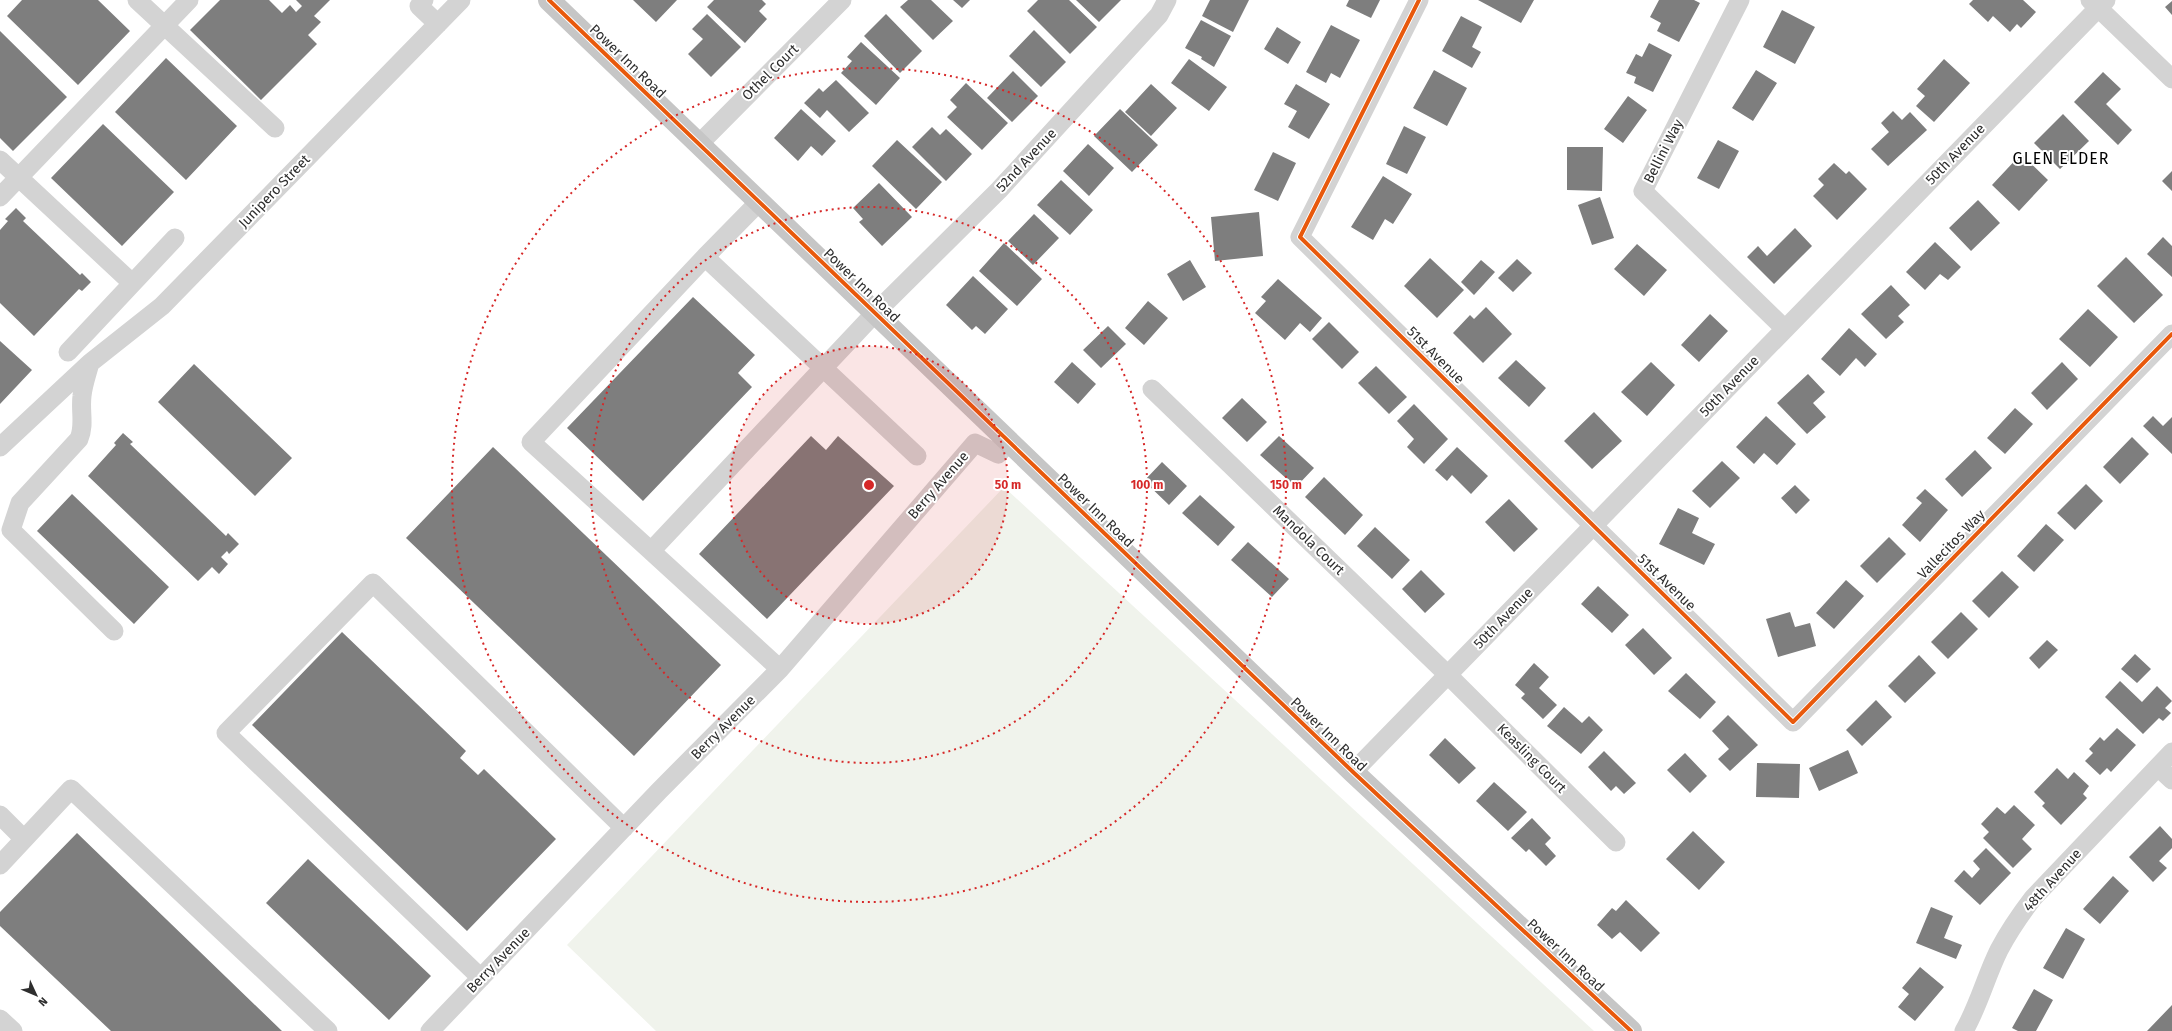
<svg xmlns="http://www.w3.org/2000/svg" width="2172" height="1031" viewBox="0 0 2172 1031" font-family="'Fira Sans',sans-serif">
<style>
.green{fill:#f0f3ec}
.building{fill:#7e7e7e}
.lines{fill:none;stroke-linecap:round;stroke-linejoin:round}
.minor{stroke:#d3d3d3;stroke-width:19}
.major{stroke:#c6c6c6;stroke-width:22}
.cycleway-casing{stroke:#fff;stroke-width:6}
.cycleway{stroke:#e8590c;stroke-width:4}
.ring{fill:none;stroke:#d62828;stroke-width:2;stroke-dasharray:2 4}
.labels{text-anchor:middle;stroke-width:4;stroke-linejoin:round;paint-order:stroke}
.street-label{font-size:14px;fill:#2e2e2e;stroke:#fff}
.quarter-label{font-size:16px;letter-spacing:1px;fill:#000;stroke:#fff}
.centre{fill:#d62828;stroke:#fff;stroke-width:2}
.ring-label{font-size:12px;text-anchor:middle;font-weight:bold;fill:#d62828;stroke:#fff;stroke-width:4;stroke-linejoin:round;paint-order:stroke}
</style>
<rect width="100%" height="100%" fill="#fff"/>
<!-- green -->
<path class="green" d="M1004,487L1594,1031H656L567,945Z"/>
<!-- building -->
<path class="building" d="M22,0H98L130,31L78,85L7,16Z
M220,0H269L282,13L290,5L296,12L302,6L296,0H330L314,16L321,22L308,35L317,44L261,100L190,30Z
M633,0H677L656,22Z
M714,0H762L766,4L759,11L767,19L745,43L707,7Z
M908,0H931L953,21L933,40L900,7Z
M953,0H970L962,8Z
M1038,0H1069L1097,27L1070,54L1027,11Z
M1076,0H1121L1099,22Z
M1210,0H1249L1233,32L1202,16Z
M1349,0H1380L1371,18L1346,6Z
M1478,0H1534L1521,23Z
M1659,0H1694L1700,3L1679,42L1657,31L1661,23L1650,17Z
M1973,0H2023L2036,12L2021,28L2017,24L2010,32L1993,16L1988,22L1969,4Z
M2172,1V15L2165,7Z
M1782,10L1815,27L1795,64L1763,47Z
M707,14L741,47L711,77L688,54L703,39L692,29Z
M886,14L922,51L900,73L864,36Z
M1461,16L1482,27L1472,47L1481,52L1472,68L1442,51Z
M1201,20L1231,36L1214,67L1201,59L1202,57L1185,48Z
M1331,25L1360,40L1340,78L1331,73L1326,83L1306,72Z
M1277,27L1301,42L1288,64L1264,49Z
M1034,30L1066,62L1041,87L1009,56Z
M0,31L67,97L13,151L0,138Z
M861,42L900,78L876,105L841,73L852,61L847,57Z
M1649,43L1672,55L1653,92L1634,83L1636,77L1626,73L1636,54L1642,57Z
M166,58L237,126L186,180L115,112Z
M1189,59L1227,87L1209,111L1171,83Z
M1944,59L1970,83L1934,122L1916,106L1925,96L1917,89Z
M1434,70L1467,88L1447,126L1413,108Z
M1756,70L1777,83L1753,121L1732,108Z
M1013,71L1038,96L1012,122L987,98Z
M2103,72L2121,89L2106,104L2132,130L2118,145L2074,102Z
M836,80L869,113L849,132L827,110L820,118L804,103L819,88L823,92Z
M966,83L1008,123L982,150L947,117L957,107L950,100Z
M1151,84L1177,108L1151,136L1125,112Z
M1296,84L1330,104L1309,139L1288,127L1297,111L1284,104Z
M1628,96L1647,110L1623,143L1604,129Z
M801,109L836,141L822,156L811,146L798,161L774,138Z
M1120,109L1158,145L1132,172L1094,136Z
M1893,111L1902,120L1910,112L1927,130L1888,166L1871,149L1889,132L1881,123Z
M2063,114L2089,141L2060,169L2034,143Z
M103,124L174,192L122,246L51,178Z
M1404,126L1426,137L1407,174L1386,164Z
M932,127L940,135L946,129L972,154L946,181L912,147Z
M897,140L942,182L916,209L872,166Z
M1718,140L1739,151L1719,189L1697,178Z
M1088,144L1114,168L1089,196L1063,171Z
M1567,147H1603L1602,191L1567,190Z
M1273,152L1296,163L1278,201L1254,190Z
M2021,154L2048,180L2019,211L1992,185Z
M1834,163L1846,174L1849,171L1867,189L1837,220L1813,196L1824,185L1818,179Z
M2172,171V191L2162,181Z
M1383,176L1412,194L1393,224L1385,219L1373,240L1351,227Z
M1061,180L1093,210L1070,235L1037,205Z
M879,183L912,217L882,246L859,222L863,219L853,208Z
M1600,197L1614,238L1592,245L1578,205Z
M1978,200L2000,223L1971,251L1949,228Z
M16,208L26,218L23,221L80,275L82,273L91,282L82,291L79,289L34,336L0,303V230L8,221L5,219Z
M1259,212L1263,256L1215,261L1211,217Z
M1034,214L1059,238L1033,265L1008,241Z
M1795,228L1812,246L1774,284L1747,257L1758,246L1767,256Z
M2163,237L2172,246V277L2147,254Z
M1935,242L1961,267L1948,280L1940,274L1925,290L1906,272Z
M1004,243L1042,279L1017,306L979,271Z
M1637,244L1667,270L1644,296L1614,269Z
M2126,257L2163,295L2134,323L2097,286Z
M1430,258L1464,290L1437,318L1404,286Z
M1517,259L1532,273L1513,292L1498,278Z
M1190,260L1206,287L1183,301L1167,274Z
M1481,260L1495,272L1474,295L1461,282Z
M973,276L1008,309L985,334L976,326L972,330L946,305Z
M1278,279L1322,318L1310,332L1300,323L1285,340L1255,313L1266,301L1261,297Z
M1891,285L1910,305L1898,316L1904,322L1886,339L1861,314Z
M693,297L755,355L738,373L752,387L643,501L567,428Z
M1148,301L1168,318L1144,345L1125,328Z
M1486,307L1512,334L1483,363L1453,333L1470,315L1474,319Z
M2088,309L2118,337L2090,367L2059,339Z
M1710,314L1728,331L1699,362L1681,345Z
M1329,322L1359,352L1342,369L1312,339Z
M1108,326L1126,344L1101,368L1083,350Z
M1849,328L1877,354L1865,367L1856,358L1840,376L1821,359Z
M0,341L32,370L0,404Z
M1516,360L1546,388L1529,407L1498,378Z
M1072,362L1096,384L1078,404L1054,382Z
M1651,362L1675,385L1647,416L1621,392Z
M2062,362L2078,379L2047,410L2031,393Z
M194,364L292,458L255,496L158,402Z
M1376,366L1407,397L1389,414L1358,383Z
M1808,374L1825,392L1813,403L1826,417L1807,434L1777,403Z
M1242,398L1267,422L1247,442L1222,418Z
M1414,404L1448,439L1424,464L1407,447L1414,439L1397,421Z
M2015,408L2033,424L2005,454L1987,438Z
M1594,412L1622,441L1592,469L1564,441Z
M1766,416L1796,444L1777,465L1764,453L1754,464L1736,447Z
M2153,416L2163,426L2172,417V454L2143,426Z
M123,433L133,442L130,444L226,536L228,533L239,544L229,554L227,551L221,557L228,564L219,574L212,567L198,581L88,476L116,445L114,443Z
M811,436L826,450L838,436L894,486L767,619L699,554Z
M1279,436L1314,468L1296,487L1260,455Z
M2132,437L2149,454L2120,484L2103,467Z
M493,447L721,665L634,756L406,538Z
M1457,447L1488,476L1471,494L1452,475L1447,481L1435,470Z
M1975,450L1992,468L1962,497L1945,479Z
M1722,461L1740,478L1710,508L1692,491Z
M1162,462L1187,486L1169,505L1144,481Z
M1324,477L1363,515L1345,535L1305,497Z
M2086,484L2103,501L2075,530L2057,513Z
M1795,485L1810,500L1796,514L1781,498Z
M1925,489L1948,510L1920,542L1902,525L1922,503L1916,498Z
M72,494L169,587L134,624L37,531Z
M1200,495L1235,527L1218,546L1182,513Z
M1509,499L1538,529L1514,552L1485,522Z
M1678,508L1699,518L1692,533L1715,544L1704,565L1659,544Z
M2046,524L2064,540L2034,572L2017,556Z
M1375,527L1410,560L1392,579L1357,546Z
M1889,537L1906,554L1877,583L1860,566Z
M1248,542L1289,579L1272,597L1231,560Z
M1421,570L1445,594L1425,613L1402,589Z
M2002,571L2019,587L1989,618L1972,601Z
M1846,580L1864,596L1834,629L1816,613Z
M1598,586L1629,615L1612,633L1581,604Z
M1790,612L1795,627L1810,623L1816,646L1778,657L1766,619Z
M1961,612L1978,629L1948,659L1931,642Z
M1643,628L1672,658L1654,675L1625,645Z
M342,632L466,751L460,758L478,775L484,769L556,839L467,931L252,725Z
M2047,640L2058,650L2039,669L2029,658Z
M2135,654L2151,669L2137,683L2121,669Z
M1919,655L1936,673L1905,703L1888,686Z
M1534,663L1549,677L1539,688L1557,705L1543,719L1521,698L1525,694L1515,685Z
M1686,673L1716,702L1700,719L1668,691Z
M2120,681L2142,702L2157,686L2172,701L2165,708L2171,713L2163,721L2159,718L2143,734L2105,697Z
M1876,700L1892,717L1862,746L1846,730Z
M1564,707L1582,723L1589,716L1603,730L1581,754L1547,726Z
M1728,715L1758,745L1730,771L1718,759L1729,749L1712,731Z
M2117,728L2136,745L2111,772L2107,768L2100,775L2085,761L2093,753L2089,749L2100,737L2104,741Z
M1445,738L1476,768L1459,784L1429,755Z
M1848,750L1858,773L1819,791L1809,768Z
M1604,751L1636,783L1624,794L1616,786L1611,791L1588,767Z
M1685,753L1707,776L1690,793L1667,770Z
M1757,763L1800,764L1799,798L1756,797Z
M2057,768L2068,779L2074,772L2089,786L2083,794L2087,798L2061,825L2042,806L2045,803L2034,792Z
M1494,782L1527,812L1508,831L1476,801Z
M2014,805L2035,825L2022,839L2032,849L2013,868L1983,838L1989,832L1981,824L1997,807L2005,814Z
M1532,818L1551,838L1545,844L1556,856L1546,866L1529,849L1526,852L1511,838Z
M2160,826L2172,839V848L2159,861L2167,868L2153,882L2129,857Z
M1693,831L1725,862L1699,890L1666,859Z
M77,833L282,1031H111L0,926V912Z
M1986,848L2011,873L1980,905L1954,881L1964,870L1972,878L1980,869L1973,861Z
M308,859L431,976L389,1020L266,903Z
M2113,876L2129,891L2100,924L2083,909Z
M1626,900L1660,933L1641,952L1620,932L1612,939L1597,925L1612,908L1616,911Z
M1931,907L1953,916L1944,938L1962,945L1956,959L1916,943Z
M2066,928L2085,939L2063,979L2043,968Z
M1920,967L1944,987L1915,1021L1898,1007L1909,994L1902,988Z
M2034,989L2053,1000L2036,1031H2018L2012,1028Z
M2172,1005V1031H2147Z"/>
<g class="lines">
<!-- minor -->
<path class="minor" d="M137,0L275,128
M424,0L419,6L438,24
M1419,0L1300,237L1793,722L2172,334
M1740,0L1643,191L1785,329
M2090,0L2172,79
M699,144L842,0
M0,160L132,283
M0,197L189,0
M759,202L705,257L917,456
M68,352L175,238
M90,363C87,374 83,385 82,396C80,411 85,425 79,439L20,503L11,530L114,631
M1152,389L1448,675L1616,842
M0,447L90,363L162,306L461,0
M651,551L531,442L705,257
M780,669L651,551L875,313L999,190L1159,15L1167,0
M2158,767L2172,780
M1353,772L2106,0
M0,815L24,839
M0,865L71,789L328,1031
M481,978L226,733L373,583L624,828
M0,1019L13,1031
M430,1031L659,791L780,669L975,443L998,454L1009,442
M1964,1031C1979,1005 1986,976 1999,950C2009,931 2020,915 2033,898L2172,752"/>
<!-- major -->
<path class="major" d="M549,0L1353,772L1631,1031"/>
<!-- cycleway casing -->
<g class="cycleway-casing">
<path id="cycleway" d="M549,0L1353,772L1631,1031
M1419,0L1300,237L1793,722L2172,334"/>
</g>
<!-- cycleway -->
<use href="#cycleway" class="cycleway"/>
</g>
<!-- distance rings -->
<circle cx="869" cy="485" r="139" fill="#d62828" fill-opacity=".12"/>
<g class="ring">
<circle cx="869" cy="485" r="139"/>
<circle cx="869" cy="485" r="278"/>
<circle cx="869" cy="485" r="417"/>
</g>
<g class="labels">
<!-- street labels -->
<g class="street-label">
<text transform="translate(628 61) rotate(44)" y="5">Power Inn Road</text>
<text transform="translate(770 72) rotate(-45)" y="5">Othel Court</text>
<text transform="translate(1663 151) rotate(-63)" y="5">Bellini Way</text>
<text transform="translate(1955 154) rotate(-46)" y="5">50th Avenue</text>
<text transform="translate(1026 160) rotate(-47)" y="5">52nd Avenue</text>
<text transform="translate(274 191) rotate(-46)" y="5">Junipero Street</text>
<text transform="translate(862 285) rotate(44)" y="5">Power Inn Road</text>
<text transform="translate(1436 355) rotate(45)" y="5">51st Avenue</text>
<text transform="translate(1729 386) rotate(-46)" y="5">50th Avenue</text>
<text transform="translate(938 485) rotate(-49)" y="5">Berry Avenue</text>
<text transform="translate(1096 510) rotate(44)" y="5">Power Inn Road</text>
<text transform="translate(1309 540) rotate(44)" y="5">Mandola Court</text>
<text transform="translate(1951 544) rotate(-46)" y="5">Vallecitos Way</text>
<text transform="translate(1667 582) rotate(44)" y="5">51st Avenue</text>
<text transform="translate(1503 618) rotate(-46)" y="5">50th Avenue</text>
<text transform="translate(723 727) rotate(-45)" y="5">Berry Avenue</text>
<text transform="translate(1329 734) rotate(44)" y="5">Power Inn Road</text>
<text transform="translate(1532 758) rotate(45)" y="5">Keasling Court</text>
<text transform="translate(2052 880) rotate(-48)" y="5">48th Avenue</text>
<text transform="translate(1566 955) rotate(43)" y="5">Power Inn Road</text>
<text transform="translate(498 960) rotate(-46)" y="5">Berry Avenue</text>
</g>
<!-- quarter labels -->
<g class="quarter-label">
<text x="2061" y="164">GLEN ELDER</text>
</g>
</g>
<circle cx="869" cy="485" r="6" class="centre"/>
<g class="ring-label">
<text x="1008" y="489">50 m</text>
<text x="1147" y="489">100 m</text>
<text x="1286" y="489">150 m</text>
</g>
<!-- north arrow -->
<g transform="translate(36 995) rotate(134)" stroke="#ffffff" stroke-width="3" paint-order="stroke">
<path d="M0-3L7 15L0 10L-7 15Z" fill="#2e2e2e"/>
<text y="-6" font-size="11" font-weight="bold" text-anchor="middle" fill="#2e2e2e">N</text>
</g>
</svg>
